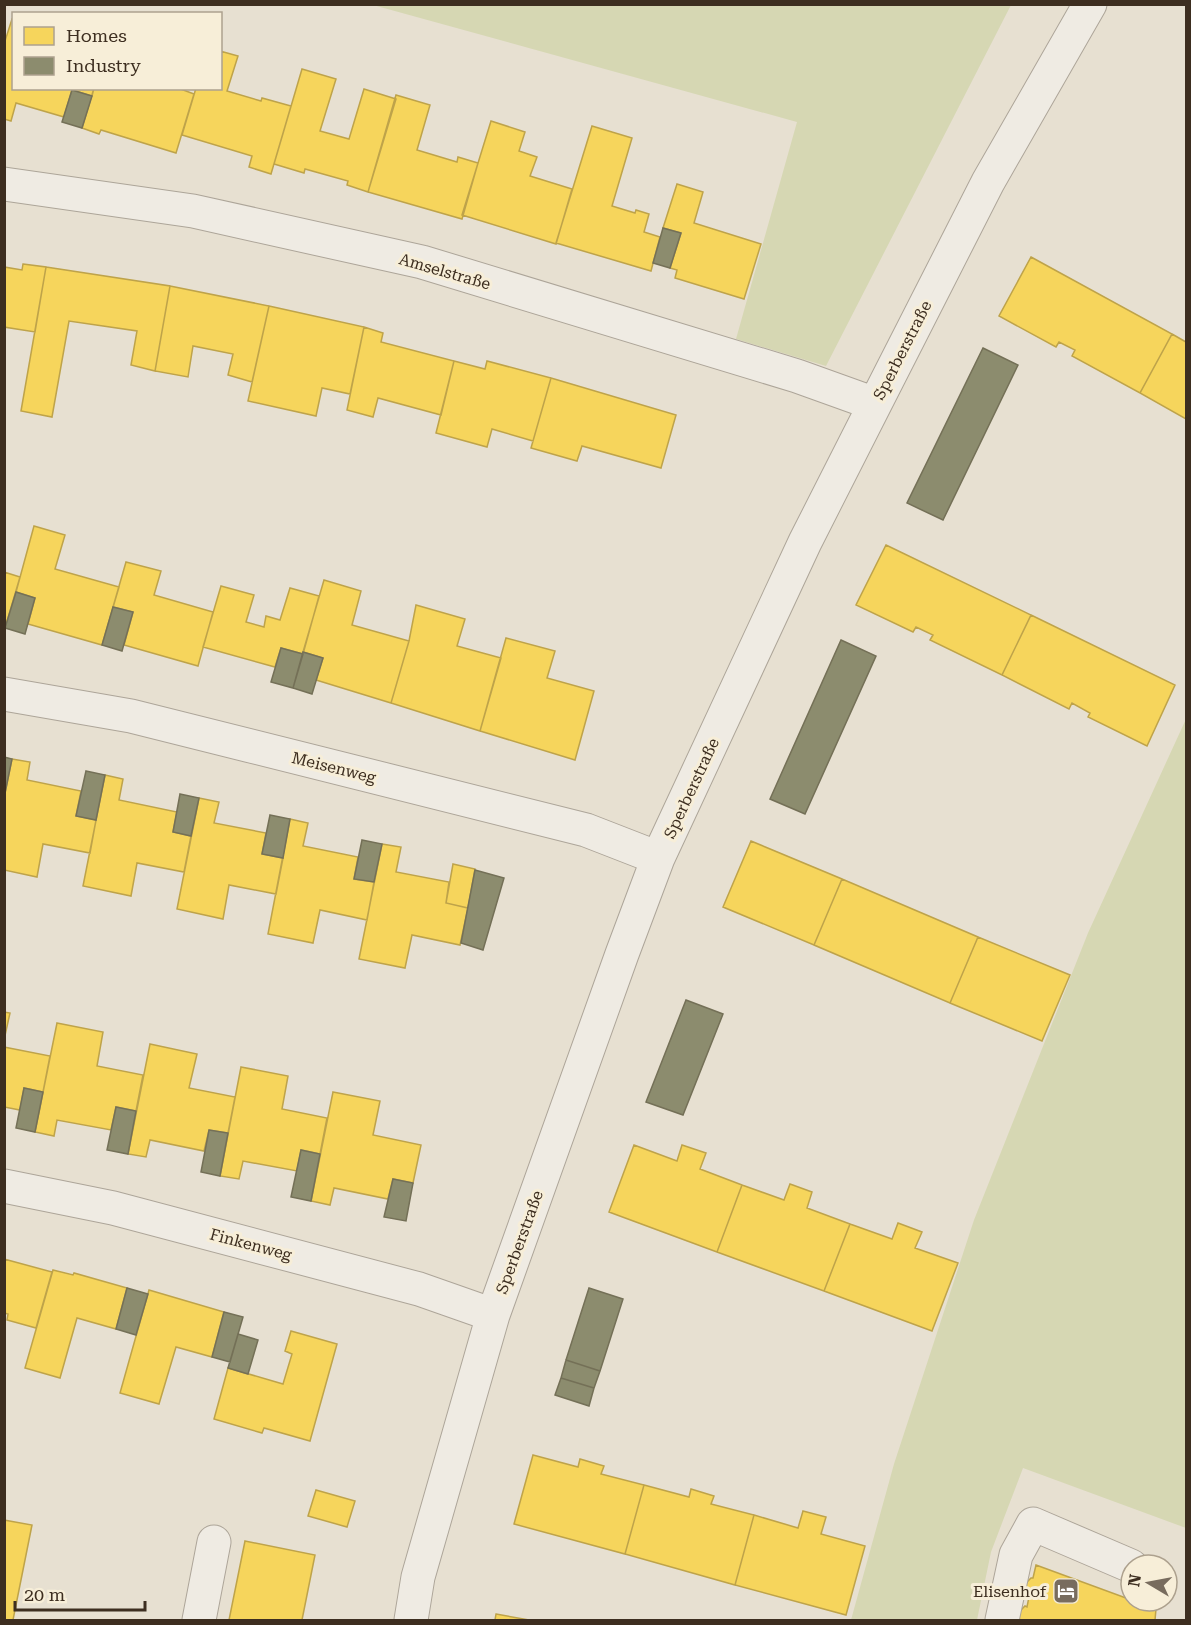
<svg xmlns="http://www.w3.org/2000/svg" width="1191" height="1625" viewBox="0 0 1191 1625" font-family="'Roboto Serif',serif">
<style>
.green{fill:#d6d7b3}
.homes{fill:#f6d55c;stroke:#bea34a;stroke-width:1.5}
.industry{fill:#8c8c6e;stroke:#747057;stroke-width:1.5}
.lines{fill:none;stroke-linecap:round;stroke-linejoin:round}
.minor-casing{stroke:#ada599;stroke-width:35}
.minor{stroke:#efebe3;stroke-width:33}
.labels{text-anchor:middle;stroke-width:6;stroke-linejoin:round;paint-order:stroke}
.street-label{font-size:16px;fill:#3d2e20;stroke:#f7eed8}
.poi-label{font-size:16px;fill:#3d2e20;stroke:#f7eed8;text-anchor:end}
</style>
<rect width="100%" height="100%" fill="#e7e0d1"/>
<!-- green -->
<path class="green" d="M373,5L1011,4V5L826,366L736,339L797,122Z
M1186,719V1212L1185,1216H1186V1528L1023,1468L991,1552L977,1620H851L894,1464L974,1220L1088,933Z"/>
<!-- homes -->
<path class="homes" d="M12,19L14,20V88H94L92,96L72,90L64,117L16,103L11,121L4,119V44Z
M220,51L238,56L227,91L261,101L262,98L291,106L271,174L249,167L252,156L182,135L196,88H220Z
M302,69L336,79L320,131L349,139L364,89L396,99L368,192L347,185L348,181L305,169L304,173L274,164Z
M94,88H178L194,94L176,153L101,130L99,134L82,128Z
M396,95L430,105L417,150L457,162L458,157L478,163L462,219L368,192Z
M491,121L525,132L519,151L537,157L530,176L572,189L556,244L462,215Z
M592,126L632,138L612,206L635,213L636,210L649,214L644,232L660,237L651,271L556,243Z
M677,184L703,192L694,223L761,244L744,299L675,278L677,270L670,268L681,233L663,228Z
M1031,257L1172,334L1140,393L1072,356L1075,350L1059,342L1056,347L999,316Z
M23,264L46,267L35,332L4,327V267L22,270Z
M46,267L170,286L155,371L131,365L137,331L69,321L52,417L21,411Z
M170,286L269,306L252,382L228,375L233,354L193,346L188,377L155,371Z
M269,306L364,327L350,394L322,388L316,416L248,401Z
M364,327L383,333L381,342L454,361L441,415L378,398L373,417L347,410Z
M1172,334L1186,342V419L1140,393Z
M454,361L485,369L487,361L551,378L533,441L492,429L487,447L436,433Z
M551,378L676,415L661,468L582,446L577,461L531,448Z
M34,526L65,535L55,569L119,587L102,645L28,624L35,598L16,592Z
M886,545L1031,615L1002,675L930,640L933,635L916,627L913,632L856,605Z
M126,562L161,571L154,595L213,612L198,666L124,645L133,612L113,607Z
M4,572L20,577L5,628H4Z
M324,580L361,591L352,625L409,641L391,703L316,680L323,658L303,652Z
M221,586L254,595L246,622L264,627L266,616L280,620L290,588L319,596L303,654L281,648L275,667L203,647Z
M416,605L465,619L457,646L501,658L480,731L391,703L409,641Z
M1031,615L1175,685L1147,746L1088,717L1090,713L1072,703L1069,709L1002,675Z
M506,638L555,651L547,678L594,691L575,760L480,731Z
M12,759L30,762L27,780L81,791L76,816L96,820L90,853L43,844L37,877L4,870V798Z
M105,775L123,779L119,800L177,812L173,832L191,836L184,872L137,863L131,896L83,886Z
M199,798L219,802L214,823L266,833L262,854L283,858L276,894L229,885L223,919L177,909Z
M290,819L308,823L303,846L358,857L354,879L374,882L367,920L320,910L313,943L268,934Z
M751,841L842,879L814,945L723,907Z
M382,844L401,847L396,872L449,882L446,903L468,908L460,945L412,935L405,968L359,959Z
M453,864L475,869L468,908L446,903Z
M842,879L978,937L950,1003L814,945Z
M978,937L1070,975L1042,1041L950,1003Z
M4,1012L10,1013L4,1040Z
M57,1023L103,1032L97,1066L143,1075L136,1111L116,1107L111,1130L57,1120L54,1136L35,1132Z
M150,1044L197,1054L189,1088L235,1097L228,1133L209,1130L204,1151L150,1140L146,1157L128,1154Z
M4,1047L50,1056L43,1092L24,1088L20,1110L4,1107Z
M241,1067L288,1076L282,1109L327,1118L320,1154L301,1150L297,1171L243,1161L239,1179L220,1176Z
M333,1092L380,1101L373,1135L421,1145L413,1183L393,1179L388,1199L334,1188L330,1205L311,1201Z
M634,1145L677,1161L682,1145L706,1153L700,1169L742,1185L717,1252L609,1212Z
M790,1184L812,1192L807,1208L850,1224L824,1291L717,1252L742,1185L784,1200Z
M898,1223L922,1232L915,1248L958,1263L932,1331L824,1291L850,1224L892,1239Z
M4,1259L52,1272L36,1328L7,1320L8,1314L4,1313Z
M53,1270L73,1275L74,1273L127,1288L116,1329L77,1318L60,1378L25,1368Z
M149,1290L224,1312L212,1357L176,1347L159,1404L120,1393Z
M291,1331L337,1344L310,1441L264,1428L262,1433L214,1419L228,1368L283,1384L292,1354L285,1351Z
M533,1455L578,1467L580,1459L604,1466L601,1474L644,1485L625,1554L514,1524Z
M644,1485L689,1497L691,1489L714,1496L711,1504L754,1515L735,1585L625,1554Z
M316,1490L355,1501L347,1527L308,1516Z
M803,1511L826,1517L821,1534L865,1546L846,1615L735,1585L754,1515L798,1528Z
M4,1520L32,1525L13,1620H4Z
M245,1541L315,1555L302,1620H229Z
M1036,1565L1156,1609L1155,1620H1020L1017,1614L1025,1606L1027,1607L1029,1597L1027,1596L1023,1586L1031,1578H1033Z
M496,1614L529,1620H495Z"/>
<!-- industry -->
<path class="industry" d="M72,90L92,96L82,128L62,122Z
M663,228L681,233L670,268L653,263Z
M983,348L1018,365L943,520L907,503Z
M16,592L35,598L25,634L5,628Z
M113,607L133,612L122,651L102,645Z
M841,640L876,656L805,814L770,799Z
M281,648L303,654L293,688L271,682Z
M303,652L323,658L312,694L293,688Z
M4,757L12,759L4,798Z
M86,771L105,775L96,820L76,816Z
M180,794L199,798L191,836L173,832Z
M270,815L290,819L283,858L262,854Z
M362,840L382,844L374,882L354,879Z
M475,870L504,878L483,950L461,943Z
M686,1000L723,1014L683,1115L646,1102Z
M24,1088L43,1092L35,1132L16,1128Z
M116,1107L136,1111L128,1154L107,1150Z
M209,1130L228,1133L220,1176L201,1172Z
M301,1150L320,1154L311,1201L291,1197Z
M393,1179L413,1183L406,1221L384,1217Z
M127,1288L148,1294L136,1335L116,1329Z
M589,1288L623,1299L600,1371L566,1360Z
M224,1312L243,1317L230,1362L212,1357Z
M238,1334L258,1340L248,1374L228,1368Z
M566,1360L600,1371L594,1388L561,1378Z
M561,1378L594,1388L589,1406L555,1395Z"/>
<g class="lines">
<!-- minor casing -->
<g class="minor-casing">
<path id="minor" d="M4,184L193,211L422,262L797,376L875,404
M4,694L131,716L586,830L658,858
M4,1186L113,1208L419,1289L493,1315
M199,1620L214,1542
M411,1620L418,1577L493,1315L622,954L658,858L805,542L875,404L988,182L1090,4
M1002,1620L1016,1555L1033,1524L1131,1566"/>
</g>
<!-- minor -->
<use href="#minor" class="minor"/>
</g>
<!-- icons -->
<defs>
<g id="hotel-square" transform="scale(1.35)"><rect x="-9" y="-9" width="18" height="18" rx="4" fill="#786c5e" stroke="#f7eed8"/><path d="M-6-4.5h1.5V1H6V5H4.5V3h-9V5H-6ZM-4 0a1.8 1.8 0 1 1 3.6 0ZM.5 0V-2.5h3Q6-2.5 6 0Z" fill="#fff"/></g>
</defs>
<g fill-rule="evenodd">
<use href="#hotel-square" x="1066" y="1591"/>
</g>
<g class="labels">
<!-- street labels -->
<g class="street-label">
<text transform="translate(445 271) rotate(16)" y="6">Amselstraße</text>
<text transform="translate(902 350) rotate(-63)" y="6">Sperberstraße</text>
<text transform="translate(334 767) rotate(14)" y="6">Meisenweg</text>
<text transform="translate(691 788) rotate(-65)" y="6">Sperberstraße</text>
<text transform="translate(519 1242) rotate(-70)" y="6">Sperberstraße</text>
<text transform="translate(251 1244) rotate(15)" y="6">Finkenweg</text>
</g>
<!-- poi labels -->
<g class="poi-label">
<text x="1046" y="1597">Elisenhof</text>
</g>
</g>
<!-- border -->
<rect width="1191" height="1625" fill="none" stroke="#3d2e20" stroke-width="12"/>
<!-- legend -->
<rect x="12" y="12" width="210" height="78" fill="#f7eed8" stroke="#ada18e" stroke-width="1.5"/>
<rect x="24" y="27" width="30" height="18" fill="#f6d55c" stroke="#ada18e" stroke-width="1.5"/>
<text x="66" y="42" font-size="18" fill="#3d2e20">Homes</text>
<rect x="24" y="57" width="30" height="18" fill="#8c8c6e" stroke="#ada18e" stroke-width="1.5"/>
<text x="66" y="72" font-size="18" fill="#3d2e20">Industry</text>
<!-- north arrow -->
<g transform="translate(1149 1583) rotate(280)"><circle r="28" fill="#f7eed8" stroke="#ada18e" stroke-width="1.5"/>
<path d="M0-4.5L10 22L0 15L-10 22Z" fill="#786c5e"/>
<text y="-9" font-size="16" font-weight="bold" text-anchor="middle" fill="#3d2e20">N</text>
</g>
<!-- scale -->
<path d="M15 1601v9h130v-9" fill="none" stroke="#3d2e20" stroke-width="3"/>
<text x="24" y="1601" font-size="18" fill="#3d2e20" stroke="#f7eed8" stroke-width="4.5" paint-order="stroke">20 m</text>
</svg>
